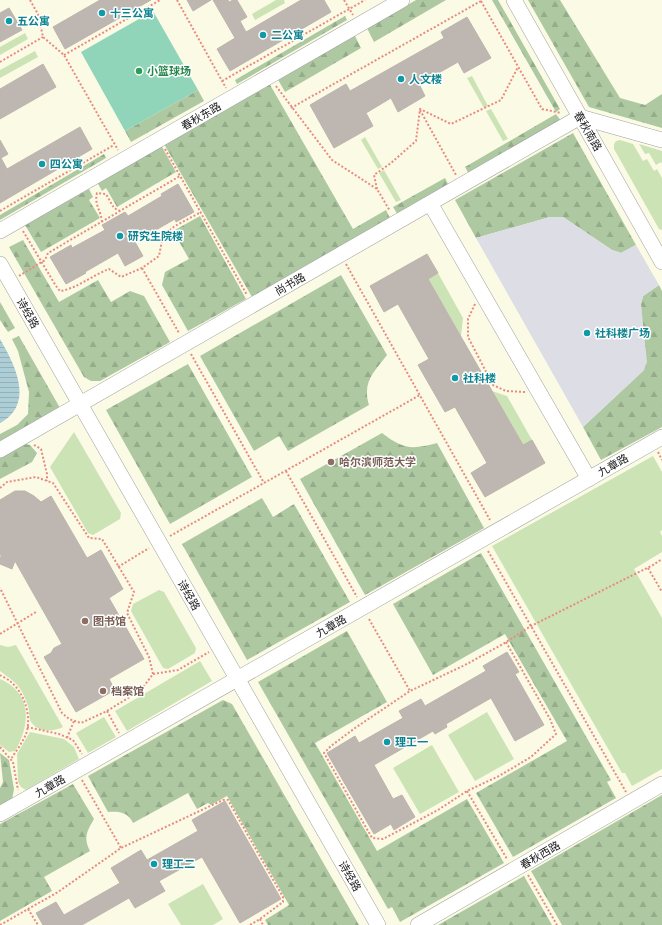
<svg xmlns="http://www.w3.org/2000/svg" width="662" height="925" viewBox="0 0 662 925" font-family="Mulish,'Noto Sans SC',sans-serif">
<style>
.education{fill:#fbfbe5}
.grass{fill:#cce3b5}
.forest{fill:url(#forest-firs)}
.pitch{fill:#90d4b9}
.plaza{fill:#dcdde5}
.water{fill:url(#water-rules)}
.building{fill:#bdb6b1;stroke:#bfb4ac}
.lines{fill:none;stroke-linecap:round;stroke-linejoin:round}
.minor-casing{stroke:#a1a1a1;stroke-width:16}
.path{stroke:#e98a80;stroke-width:2;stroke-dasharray:2 2;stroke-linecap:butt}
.minor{stroke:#fff;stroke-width:15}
.culture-dot{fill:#0f9aa8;stroke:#fff;stroke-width:1.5}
.leisure-dot{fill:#2e9e5b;stroke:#fff;stroke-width:1.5}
.education-dot{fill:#8d6e63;stroke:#fff;stroke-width:1.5}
.labels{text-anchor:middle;stroke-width:3;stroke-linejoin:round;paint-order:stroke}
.culture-label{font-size:11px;font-weight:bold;fill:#0d838f;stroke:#fff;text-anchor:start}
.leisure-label{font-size:11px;font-weight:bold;fill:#27864d;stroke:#fff;text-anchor:start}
.street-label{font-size:11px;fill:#202020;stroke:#fff}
.education-label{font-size:11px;font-weight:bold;fill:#785e54;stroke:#fff;text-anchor:start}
</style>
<defs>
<pattern id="forest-firs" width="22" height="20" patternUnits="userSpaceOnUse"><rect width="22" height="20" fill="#aec9a2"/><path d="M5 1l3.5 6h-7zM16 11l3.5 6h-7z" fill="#95ac8b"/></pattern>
<pattern id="water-rules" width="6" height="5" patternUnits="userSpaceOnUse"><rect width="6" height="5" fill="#aeced7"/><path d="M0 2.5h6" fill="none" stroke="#95b1b8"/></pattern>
</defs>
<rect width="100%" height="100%" fill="#f0ede8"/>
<!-- education -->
<path class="education" d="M0,0H662V925H0Z"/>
<!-- grass -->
<path class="grass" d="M276,0H284L285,3L255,20L252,14Z
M25,33L28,39L0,55V47Z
M35,51L38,57L0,78V70Z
M472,76L488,106L484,108L467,78Z
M491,109L508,139L503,141L486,111Z
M365,137L382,167L378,169L361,140Z
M620,140L633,144L643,161L647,159L654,171L657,169L662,178V230L659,229L614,149V144L616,141Z
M639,144L662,151V164L661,162L656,165L649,153L645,154Z
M384,170L401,200L396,202L379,173Z
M438,273L463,318L461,336L428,279Z
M492,391L507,396L532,440L523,445Z
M74,432L121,513L120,519L93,535L88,533L50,467Z
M653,456L662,472V530L660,532L662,536V552L634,569L662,618V769L632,786L625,773H622L492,546Z
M159,590L164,592L196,648L195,653L168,669L163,668L131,611L133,604Z
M0,645L8,647L16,645L63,727C53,732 36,733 30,720C29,718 29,713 29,711C28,704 24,696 21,690C16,682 8,677 0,671Z
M200,661L212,681L127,731L115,711Z
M0,679C32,693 31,724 15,751L9,752L0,745Z
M487,712L514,759L475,781L448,735Z
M104,717L116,737L88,753L76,733Z
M30,732L64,739L74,747L79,759L26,790L21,787L18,782L17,754Z
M432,745L459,792L420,814L393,768Z
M203,884L223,919L213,925H181L168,904Z"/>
<!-- forest -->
<path class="forest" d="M416,0H446L374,42L367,28Z
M492,0H498L560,109L556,112Z
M528,0H560L620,98L645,105L662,94V128L589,107Z
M345,16L347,20L237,84L235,80Z
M354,34L361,48L285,92L277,78Z
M269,83L353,229L386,210L390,218L252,297L164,144Z
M198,90L204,101L131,142L125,131Z
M556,114L561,121L469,174L465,167Z
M573,133L636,245L621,253L612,250L563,217H550L476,238L455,200Z
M161,145L176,172L117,207L106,188L102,191L97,182Z
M104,154L106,158L0,220V215Z
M445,178L449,186L398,215L393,207Z
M89,189L93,197L89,200L100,218L41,252L25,225Z
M200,216L246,299L188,331L162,285L165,272L189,259L173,231Z
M23,240L59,302L98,280L111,302L130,291L144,296L170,342L100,381H91L84,377L9,247Z
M341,275L387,355C374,372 362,382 369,405L288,451L279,436L254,451L200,356Z
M659,285L662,291V427L601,460L583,427L644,370L641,304L643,296Z
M0,302L15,328L8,332L0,320Z
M19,336L60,408L0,443V434L17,425L28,414L29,392L18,351L12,339Z
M188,364L252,477L170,524L106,410Z
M382,433C403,449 411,450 437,443L484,528L365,595L300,479Z
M25,444L30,445L37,453L32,462L0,479V458Z
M262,498L273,517L294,504L350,602L247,660L182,544Z
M481,553L611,780L607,782L616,798L513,857L476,793L567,741L505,634L433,675L393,604Z
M347,631L387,702L315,743L377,851L467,799L504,863L400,922L392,907L388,909L258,682Z
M223,700L232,704L359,925H268L265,920L289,905L227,796L211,805L208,803L197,809L188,793L133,823C128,812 119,811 108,812L88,776Z
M0,753L9,760L14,789L12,800L0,806V788L3,782Z
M73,784L94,819C87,831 83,838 90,851L44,877L52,891L0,921V824Z
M662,795V925H562L531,871Z
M524,876L552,925H438Z"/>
<!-- pitch -->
<path class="pitch" d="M153,11L198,90L125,131L81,52Z"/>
<!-- plaza -->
<path class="plaza" d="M550,217H563L612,250L621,253L636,245L659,285L643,296L641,304L647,362L644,370L583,427L476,238Z"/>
<!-- water -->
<path class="water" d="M0,339C15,365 35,404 0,423Z"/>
<!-- building -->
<path class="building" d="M100,0H151L65,49L53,27Z
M187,0H211L193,11Z
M213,0H228L229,2L233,0H237L247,17L240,21L246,32L301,0H324L331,12L230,71L217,49L235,38Z
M9,8L22,30L0,42V13Z
M467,17L491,58L464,73L458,62L419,84L425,96L398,112L391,98L366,113L373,126L334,148L310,105L346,84L350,91L444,38L441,32Z
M43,64L56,87L0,119V89Z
M80,127L92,149L0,203V140L8,154L1,158L7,169Z
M178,184L194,212L176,222L175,219L135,242L143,256L125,266L118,253L85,272L86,273L66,284L50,257L71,245L72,248L105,230L102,225L125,212L128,216L162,196L161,194Z
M427,254L438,273L428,279L523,445L532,440L545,463L485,497L471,473L487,463L455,407L445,412L418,365L429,359L398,304L384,312L370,286Z
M15,491H25L34,496L41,502L51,496L87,558L101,550L123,589L109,598L144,659L109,679L115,690L76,712L44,657L51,653L54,648L62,644L15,561L12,569L0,564L1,555L0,554V500Z
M507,652L519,672L515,674L544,725L515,741L491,698L446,724L447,727L435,734L433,731L374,765L393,799L402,795L415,817L394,830L391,824L374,834L327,753L355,736L359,743L403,718L399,711L421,699L425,706L486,671L483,666Z
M225,801L281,899L240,923L202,857L159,881L165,891L135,908L129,898L82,925H43L36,913L56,902L64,915L120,883L111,868L141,850L147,860L198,831L192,820Z"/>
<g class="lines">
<!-- minor casing -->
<g class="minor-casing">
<path id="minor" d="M514,0L662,262
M430,203L589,479
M0,231L402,0
M0,264L378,925
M0,450L580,117L662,140
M0,814L662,437
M418,925L662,784"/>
</g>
<!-- path -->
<path class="path" d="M30,0L38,14L43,37L64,55L118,150
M177,0L226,88
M344,0L353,15
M481,1L542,109L561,113
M64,55L160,0
M0,62L43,37
M222,81L365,0
M276,86L332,160L377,189L390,211
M291,108L481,1
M420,110L456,175
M165,149L247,295
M377,189L374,175L391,163L416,141L420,109L451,124L501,100L518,67
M0,211L114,145
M102,222C101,210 94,205 97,193L106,194L114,208L120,211
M23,231L56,286L60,291C76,289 93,275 109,269L121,277L142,268L159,256L163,235L175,226L201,212
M346,264L490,520
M142,268L179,333
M19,276L45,260L48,253L180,176
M475,304L468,319V337L493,385L506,391L525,392
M191,354L264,483
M34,445L41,449L47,474V481
M658,452L662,460
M286,471L357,597
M0,488L7,482L36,477L53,483L89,538L102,539L134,592L127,613L149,657L153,674L141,690L107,711L81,723L69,719L62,713L0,588
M170,536L420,395
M488,551L626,792
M118,567L149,548
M648,568L662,592
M369,619L410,691
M0,634L36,612
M506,642L550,719L556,734L531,757L499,776L467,791L438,810L383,839L372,838L324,753L331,746L355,728L410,691L465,665L503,644L531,626L653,565L662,559
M153,674L178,670L209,652
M0,675C3,677 8,679 11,682C24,693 31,714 27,731C24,741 16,751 11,759
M107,711L119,733
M27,727L59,734L73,740L82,754
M67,738L74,721
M0,747L13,762L18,790
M82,780L121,848
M467,791L507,859
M528,875L557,925
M28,909L38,925
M260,919L263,925
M0,925L58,892L121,848L223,800H228L283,897V902L260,919L250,925"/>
<!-- minor -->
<use href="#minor" class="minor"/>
</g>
<!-- markers -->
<g class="culture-dot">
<circle cx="102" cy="13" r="4"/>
<circle cx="9" cy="21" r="4"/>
<circle cx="263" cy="35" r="4"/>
<circle cx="401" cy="79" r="4"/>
<circle cx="42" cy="164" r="4"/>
<circle cx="120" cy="236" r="4"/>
<circle cx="587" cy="333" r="4"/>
<circle cx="455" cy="378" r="4"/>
<circle cx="387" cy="742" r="4"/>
<circle cx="154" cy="864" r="4"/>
</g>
<circle class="leisure-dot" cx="139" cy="71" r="4"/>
<g class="education-dot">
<circle cx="331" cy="462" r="4"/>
<circle cx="85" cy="621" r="4"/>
<circle cx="103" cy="691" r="4"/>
</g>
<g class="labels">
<!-- culture labels -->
<g class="culture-label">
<text x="110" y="17">十三公寓</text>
<text x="17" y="25">五公寓</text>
<text x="271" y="39">二公寓</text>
<text x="409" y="83">人文楼</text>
<text x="50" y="168">四公寓</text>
<text x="128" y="240">研究生院楼</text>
<text x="595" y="337">社科楼广场</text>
<text x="463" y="382">社科楼</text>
<text x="395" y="746">理工一</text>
<text x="162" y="868">理工二</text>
</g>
<!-- leisure labels -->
<g class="leisure-label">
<text x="147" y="75">小篮球场</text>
</g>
<!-- street labels -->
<g class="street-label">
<text transform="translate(201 116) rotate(-30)" y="4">春秋东路</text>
<text transform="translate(588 131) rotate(60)" y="4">春秋南路</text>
<text transform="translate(290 284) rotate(-30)" y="4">尚书路</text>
<text transform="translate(28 313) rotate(60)" y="4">诗经路</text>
<text transform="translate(613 465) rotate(-30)" y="4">九章路</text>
<text transform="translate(189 595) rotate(60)" y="4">诗经路</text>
<text transform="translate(331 626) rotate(-30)" y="4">九章路</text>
<text transform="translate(50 786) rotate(-30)" y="4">九章路</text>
<text transform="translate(540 855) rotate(-30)" y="4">春秋西路</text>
<text transform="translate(350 876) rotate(60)" y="4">诗经路</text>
</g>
<!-- education labels -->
<g class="education-label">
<text x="339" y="466">哈尔滨师范大学</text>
<text x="93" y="625">图书馆</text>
<text x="111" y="695">档案馆</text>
</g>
</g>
</svg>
